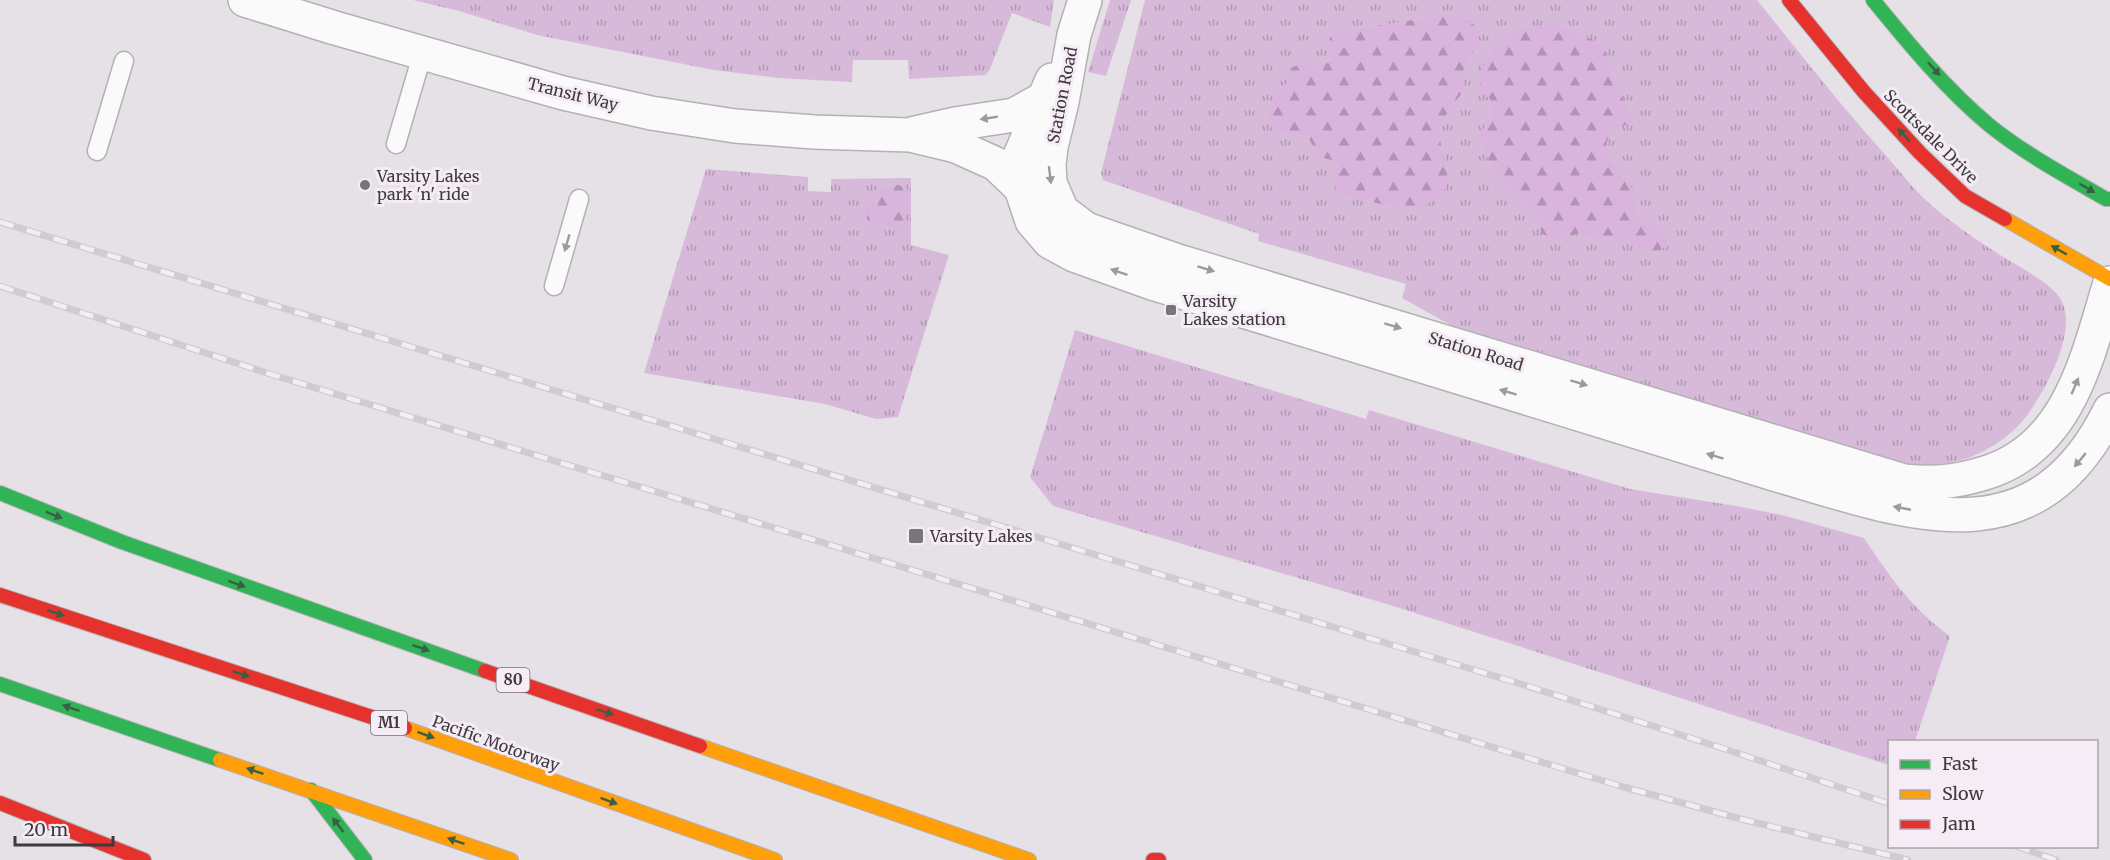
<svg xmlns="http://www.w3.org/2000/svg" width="2110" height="860" viewBox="0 0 2110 860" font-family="Merriweather,serif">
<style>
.grass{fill:url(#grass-tufts)}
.forest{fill:url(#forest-firs)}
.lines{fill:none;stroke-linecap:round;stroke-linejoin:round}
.lane-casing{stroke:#b4b1b5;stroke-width:21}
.street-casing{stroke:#b4b1b5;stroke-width:36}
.fast-casing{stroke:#b4b1b5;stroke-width:16}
.slow-casing{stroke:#b4b1b5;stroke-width:16}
.jam-casing{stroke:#b4b1b5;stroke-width:16}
.lane{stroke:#fbfafb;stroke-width:18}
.street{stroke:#fbfafb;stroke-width:33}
.fast{stroke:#30b455;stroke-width:14}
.slow{stroke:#ff9f0a;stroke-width:14}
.jam{stroke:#e5322d;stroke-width:14}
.rail-casing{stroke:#cecdce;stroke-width:7}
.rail{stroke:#f5ecf6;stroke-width:4.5;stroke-dasharray:14;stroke-linecap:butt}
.oneway{fill:#3a5f45}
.oneway2{fill:#9c9a9c}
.poi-dot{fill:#797479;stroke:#f5ecf6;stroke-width:2}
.labels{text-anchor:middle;stroke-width:6;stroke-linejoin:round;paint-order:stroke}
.shield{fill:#f5ecf6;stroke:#756f75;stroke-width:1.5}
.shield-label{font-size:15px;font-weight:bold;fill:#3e3a3e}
.street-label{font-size:16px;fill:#3e3a3e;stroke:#f5ecf6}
.poi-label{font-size:16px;fill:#3e3a3e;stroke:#f5ecf6;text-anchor:start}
</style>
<defs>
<pattern id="grass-tufts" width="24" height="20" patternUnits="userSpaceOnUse" patternTransform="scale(1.5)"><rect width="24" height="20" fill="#d7bada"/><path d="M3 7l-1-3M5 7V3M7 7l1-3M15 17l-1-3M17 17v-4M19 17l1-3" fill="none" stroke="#b098b2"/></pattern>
<pattern id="forest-firs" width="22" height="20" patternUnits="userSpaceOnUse" patternTransform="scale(1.5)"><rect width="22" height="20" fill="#d9b5dd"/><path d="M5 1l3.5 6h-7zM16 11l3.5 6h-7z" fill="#b194b5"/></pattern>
</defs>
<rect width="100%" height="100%" fill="#e6e1e6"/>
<!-- grass -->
<path class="grass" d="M413,0H1054L1050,27L1012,13L990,69L986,75L909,79L908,60H853L852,82L778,78L714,70L537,35L459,11Z
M1110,0H1131L1106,76L1088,72Z
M1145,0H1757C1798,51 1838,102 1882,151C1898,169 1913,189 1931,205C1951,222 1975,239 1997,253C2014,264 2050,282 2060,298C2080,329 2045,392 2025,418C2014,432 1998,444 1982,452C1956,465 1926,467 1898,464L1467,334L1402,298L1406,284L1258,241L1259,234L1103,180L1101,173Z
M706,169L808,177V191L831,192V179L911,178V245L949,255L898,417L876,419L825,404L644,373Z
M1075,330L1366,419L1369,410L1630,489L1742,507L1786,516L1864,538C1890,577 1911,608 1950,636L1915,741L1890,742L1889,765L1390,605L1053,506L1030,477Z"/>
<!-- forest -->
<path class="forest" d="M1459,15L1479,28V41L1462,73L1465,89C1456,101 1441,117 1440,133C1439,157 1461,183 1433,201C1422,208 1412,209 1398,207C1377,205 1357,196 1336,192C1334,181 1338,172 1336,161L1319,157L1307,135L1300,132L1292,136L1278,131L1270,126C1265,102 1277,99 1287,82C1290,78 1290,72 1291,68L1306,61L1313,67L1333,61L1328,47L1331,33L1438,16Z
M1554,25L1567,28L1603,45L1618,92L1627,105L1633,122L1612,130L1605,146L1619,173L1633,189L1637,214L1654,225L1667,240L1666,247L1654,252L1610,236L1599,239L1579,233L1564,238L1551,239L1541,233C1540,205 1509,192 1494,170C1487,161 1484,146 1480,135L1491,115L1490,99L1479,90L1482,67L1494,48L1519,29Z
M897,185L906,186C912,197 905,215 905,228L903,231H896L892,227L869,222L867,213L864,210L868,199L877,206L879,202L872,193L873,190L887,189Z"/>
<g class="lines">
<!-- lane casing -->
<g class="lane-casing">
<path id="lane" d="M396,144L423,52
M97,151L124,61
M554,286L579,199"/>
</g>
<!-- street casing -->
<g class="street-casing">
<path id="street" d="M245,0L335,28L563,93L651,113L735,126L814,132L910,135L956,146L996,164L1021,188
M1085,0L1074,35L1062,102L1051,147L1049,164L1050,183L1062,211L1086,229L1178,261L1904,481C1935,484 1955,482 1985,473C2070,447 2087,357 2110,283
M1052,80L1020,156L1021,188L1032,221L1050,242L1074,255L1152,283L1774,474C1905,512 2034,566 2110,410
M915,133L955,124L1014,115L1043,99"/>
</g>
<!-- fast casing -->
<g class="fast-casing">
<path id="fast" d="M1873,0C1909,44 1945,88 1989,125C2025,154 2066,176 2106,199H2110
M0,493L122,542L485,671
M0,684L220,760
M311,790L365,860"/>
</g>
<!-- slow casing -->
<g class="slow-casing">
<path id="slow" d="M2005,219L2110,279
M405,728L775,860
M700,746L1029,860
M220,760L511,860"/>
</g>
<!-- jam casing -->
<g class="jam-casing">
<path id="jam" d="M1789,0L1864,92L1920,153L1965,196L2005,219
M0,595L405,728
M485,671L700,746
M0,803L144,860
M1153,860H1159"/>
</g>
<!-- lane -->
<use href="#lane" class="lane"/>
<!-- street -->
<use href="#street" class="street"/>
<!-- fast -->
<use href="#fast" class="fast"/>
<!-- slow -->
<use href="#slow" class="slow"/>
<!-- jam -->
<use href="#jam" class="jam"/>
<!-- rail casing -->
<g class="rail-casing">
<path id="rail" d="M0,222L1524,685L1725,749L1890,804
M0,286L270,374L1620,786L1741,819L1908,860
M2016,846L2056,860"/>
</g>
<!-- rail -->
<use href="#rail" class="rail"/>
</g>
<!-- one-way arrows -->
<defs><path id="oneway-solid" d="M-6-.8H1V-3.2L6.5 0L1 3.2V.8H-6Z" transform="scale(1.5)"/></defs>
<g class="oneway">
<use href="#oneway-solid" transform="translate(1934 69) rotate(48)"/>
<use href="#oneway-solid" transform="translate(1904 135) rotate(-132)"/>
<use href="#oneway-solid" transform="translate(2087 188) rotate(30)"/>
<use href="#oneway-solid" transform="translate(2059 250) rotate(-150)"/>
<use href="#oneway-solid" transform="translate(54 515) rotate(22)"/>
<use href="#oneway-solid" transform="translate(237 584) rotate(20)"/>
<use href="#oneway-solid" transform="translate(56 613) rotate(18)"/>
<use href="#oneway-solid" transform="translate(421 648) rotate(19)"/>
<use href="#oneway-solid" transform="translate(241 674) rotate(18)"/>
<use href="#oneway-solid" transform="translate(71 708) rotate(-161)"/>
<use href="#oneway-solid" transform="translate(605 712) rotate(19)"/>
<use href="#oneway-solid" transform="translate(426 735) rotate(20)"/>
<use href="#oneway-solid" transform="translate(255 771) rotate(-161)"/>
<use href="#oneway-solid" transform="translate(609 801) rotate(20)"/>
<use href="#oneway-solid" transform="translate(338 825) rotate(-128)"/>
<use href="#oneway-solid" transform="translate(456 841) rotate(-161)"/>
</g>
<g class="oneway2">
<use href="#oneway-solid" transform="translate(989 118) rotate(171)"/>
<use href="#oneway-solid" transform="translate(1050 175) rotate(83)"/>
<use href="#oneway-solid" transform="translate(567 243) rotate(106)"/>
<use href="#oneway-solid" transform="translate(1206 269) rotate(17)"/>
<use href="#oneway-solid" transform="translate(1119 272) rotate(-161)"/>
<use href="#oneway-solid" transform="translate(1393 326) rotate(17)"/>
<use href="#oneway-solid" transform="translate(1579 383) rotate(17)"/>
<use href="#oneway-solid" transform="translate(2075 386) rotate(-67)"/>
<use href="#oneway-solid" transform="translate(1508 392) rotate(-163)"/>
<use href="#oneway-solid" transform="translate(1715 456) rotate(-163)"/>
<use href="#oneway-solid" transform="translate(2080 460) rotate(130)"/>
<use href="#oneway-solid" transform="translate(1902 508) rotate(-169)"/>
</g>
<!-- markers -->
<g class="poi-dot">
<circle cx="365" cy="185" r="6"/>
<rect x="1165" y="304" width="12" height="12" rx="3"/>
<rect x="908" y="528" width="16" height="16" rx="3"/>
</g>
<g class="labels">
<!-- shield labels -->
<g class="shield">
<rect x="496.5" y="668" width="33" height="24" rx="4.5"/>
<rect x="371" y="711" width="36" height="24" rx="4.5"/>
</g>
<g class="shield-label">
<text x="513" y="685">80</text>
<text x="389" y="728">M1</text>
</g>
<!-- street labels -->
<g class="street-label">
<text transform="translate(573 94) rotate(14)" y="6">Transit Way</text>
<text transform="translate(1062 95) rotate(-79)" y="6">Station Road</text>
<text transform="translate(1931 136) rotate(45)" y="6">Scottsdale Drive</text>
<text transform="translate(1476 351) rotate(17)" y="6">Station Road</text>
<text transform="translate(496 743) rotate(20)" y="6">Pacific Motorway</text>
</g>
<!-- poi labels -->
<g class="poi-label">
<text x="377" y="182">Varsity Lakes<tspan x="377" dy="18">park 'n' ride</tspan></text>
<text x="1183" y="307">Varsity<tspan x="1183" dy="18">Lakes station</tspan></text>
<text x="930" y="542">Varsity Lakes</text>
</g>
</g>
<!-- legend -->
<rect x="1888" y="740" width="210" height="108" fill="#f5ecf6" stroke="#aca5ac" stroke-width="1.5"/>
<rect x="1900" y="760" width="30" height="9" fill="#30b455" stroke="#aca5ac" stroke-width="1.5"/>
<text x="1942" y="770" font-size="18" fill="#3e3a3e">Fast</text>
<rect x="1900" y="790" width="30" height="9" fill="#ff9f0a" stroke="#aca5ac" stroke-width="1.5"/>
<text x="1942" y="800" font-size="18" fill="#3e3a3e">Slow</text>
<rect x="1900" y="820" width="30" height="9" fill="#e5322d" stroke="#aca5ac" stroke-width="1.5"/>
<text x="1942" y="830" font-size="18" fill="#3e3a3e">Jam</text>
<!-- scale -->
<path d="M15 836v9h98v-9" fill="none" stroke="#3e3a3e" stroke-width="3"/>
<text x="24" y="836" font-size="18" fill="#3e3a3e" stroke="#f5ecf6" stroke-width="4.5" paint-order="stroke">20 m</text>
</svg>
